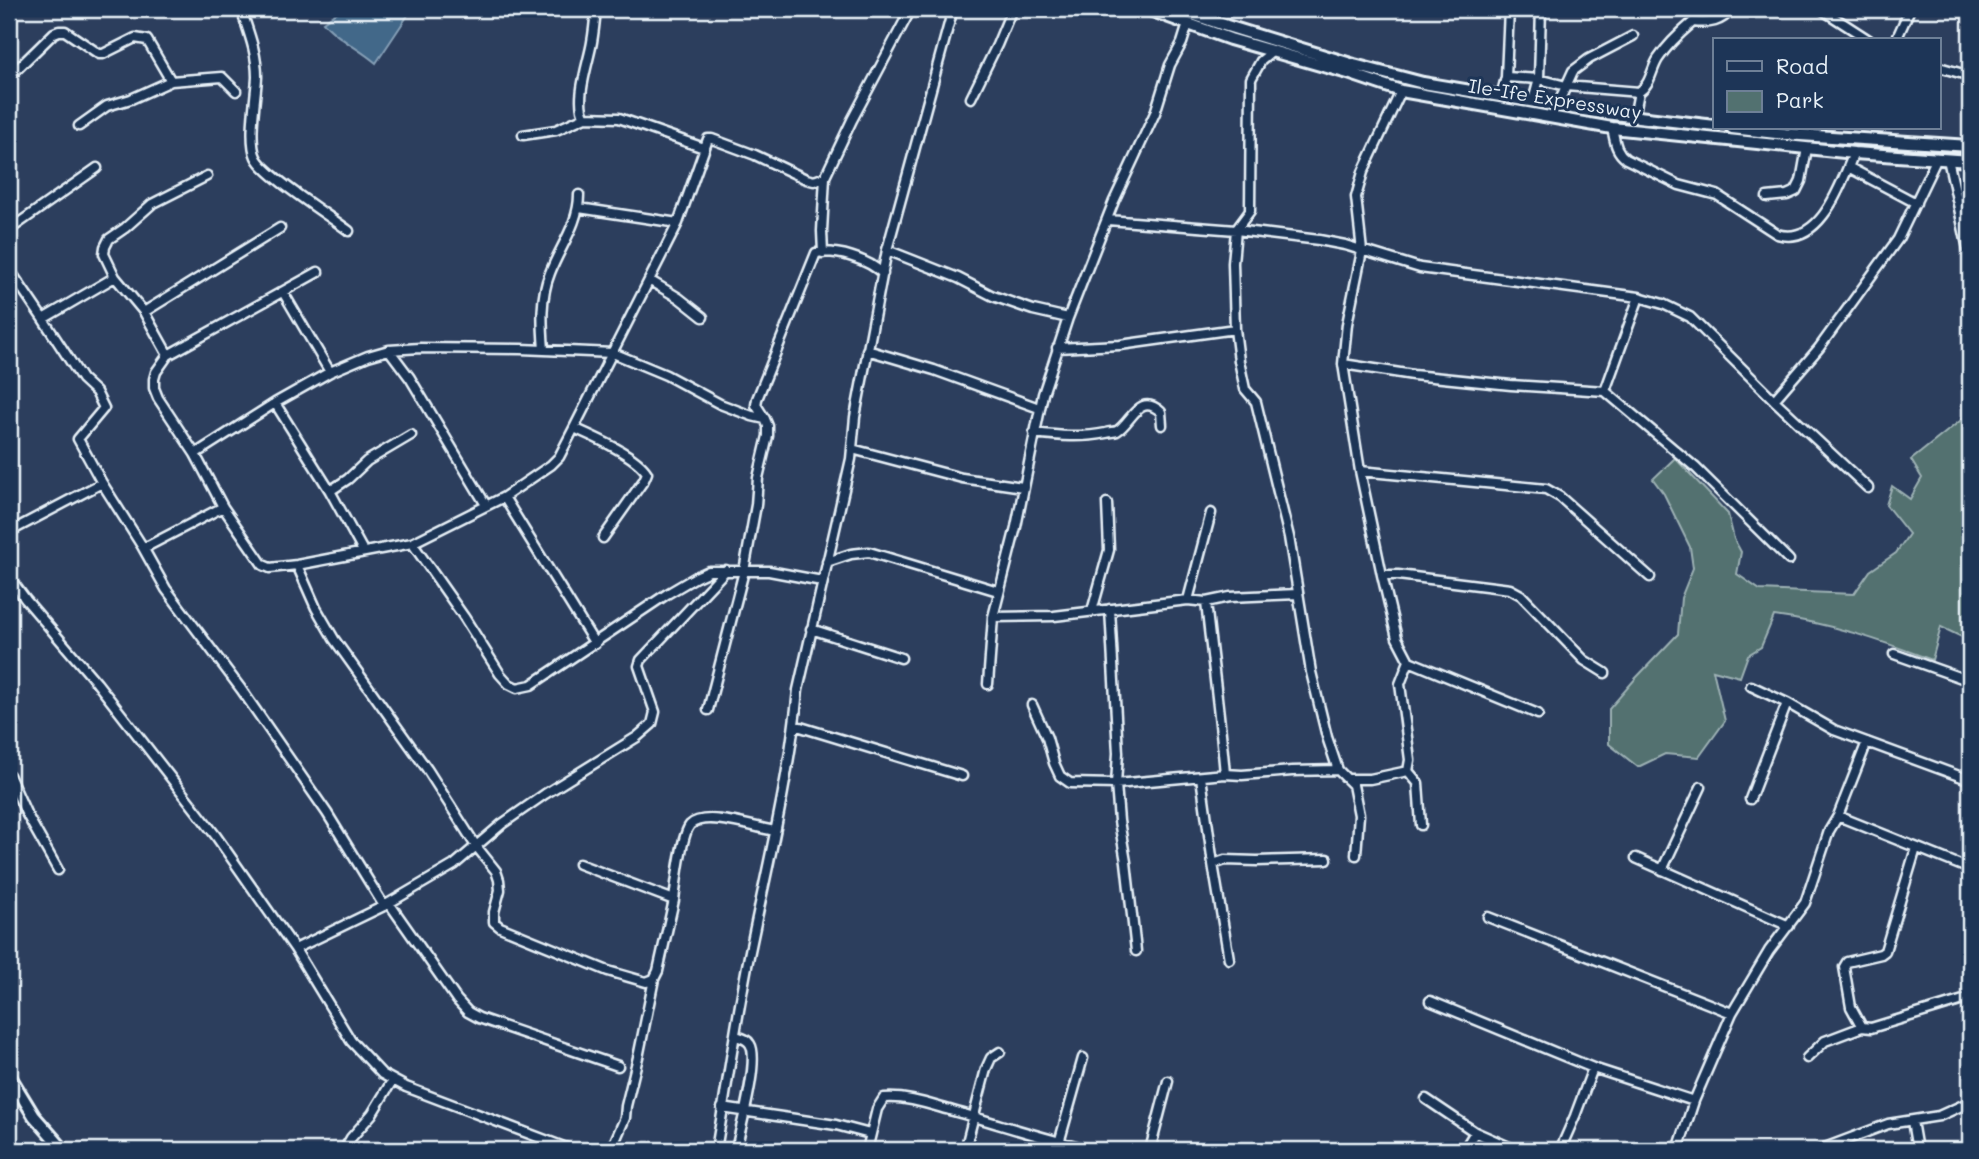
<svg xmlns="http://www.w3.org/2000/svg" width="1979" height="1159" viewBox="0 0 1979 1159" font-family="Mali,sans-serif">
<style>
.green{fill:#527170;stroke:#9db1b4;stroke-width:2}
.water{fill:#426789;stroke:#849eb5;stroke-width:2}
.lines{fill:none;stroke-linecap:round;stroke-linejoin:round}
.minor-casing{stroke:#e8f1f8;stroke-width:13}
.major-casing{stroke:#e8f1f8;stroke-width:16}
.minor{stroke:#1d3557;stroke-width:8}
.major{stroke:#1d3557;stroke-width:10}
.labels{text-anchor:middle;stroke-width:6;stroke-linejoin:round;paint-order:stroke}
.street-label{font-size:19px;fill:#e8f1f8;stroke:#1d3557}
</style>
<rect width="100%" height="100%" fill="#2c3e5d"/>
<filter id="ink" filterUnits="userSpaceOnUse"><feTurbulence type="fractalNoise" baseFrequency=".0143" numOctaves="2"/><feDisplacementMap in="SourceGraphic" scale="14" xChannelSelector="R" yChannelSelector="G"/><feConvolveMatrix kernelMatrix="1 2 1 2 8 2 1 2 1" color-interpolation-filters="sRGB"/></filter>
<g filter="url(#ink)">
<!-- green -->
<path class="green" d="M1970,413V641L1941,627L1932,660C1880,640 1829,623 1774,616L1761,647L1748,655L1740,677L1713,670L1725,721L1699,757L1665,754L1638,767L1609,744V709L1636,678L1678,634L1681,598L1693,568L1690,547L1664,494L1653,479L1675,458L1728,514L1734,539L1741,552L1737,574L1760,590L1854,594L1870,571L1896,553L1909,534L1886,505L1892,486L1910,499L1922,478L1911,460Z"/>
<!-- water -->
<path class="water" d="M342,9H412L376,63C359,48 337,39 323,22Z"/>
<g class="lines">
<!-- minor casing -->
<g class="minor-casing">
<path id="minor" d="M241,9C248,31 257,52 257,77C256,97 248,140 256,157C263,174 331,217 349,231
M596,9C595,20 594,31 592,42C589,61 574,101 585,117L619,118L704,148
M1821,9L1869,40
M1896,40L1910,9
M1939,67L1970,76
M9,77L54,33L59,31H65L99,54H103L135,38L147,40L171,81
M1506,77L1539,79L1566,86L1639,92
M1401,91L1363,172L1356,197L1362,251L1347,324L1343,364L1360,471L1382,575L1397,638L1409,661L1538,714
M1501,97L1506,77L1509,9
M971,98L997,45L1012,9
M1533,101L1539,79L1541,9
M1557,106L1573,71L1589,59L1633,36
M1634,117L1639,92C1651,84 1651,70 1658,59C1668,44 1680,33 1693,22C1710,24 1721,22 1732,9
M79,126L107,106L131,99L171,81L222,77L236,91
M1612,128C1615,140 1615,151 1626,159L1679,185L1717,195L1777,234C1821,247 1841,183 1854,153
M523,135L556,130L585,117
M1948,159L1968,249L1970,250
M1848,167L1916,203
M1767,197L1787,195L1796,191L1801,181L1807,148
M579,208L678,223
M1108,220L1236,230L1250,211L1251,79L1261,61L1273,51
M9,230L97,168
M887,250L958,278L993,296L1033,310L1068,318
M823,253L822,231L825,177
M9,269L43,319L82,379L96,392L104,408L78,439L102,483
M318,272L168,355L156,372L154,379V388L158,398L195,454L223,507L263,565L270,568L297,565L412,543L504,497L551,465L559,457L574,428L678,223L708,139H712L755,155L806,179L814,181L825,177L852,120L911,9
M649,280L679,298L703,317
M283,292L330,372
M144,312L280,228
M43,319L115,277
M1057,348L1120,345L1235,329
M389,350L410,378L486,505
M544,350C542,324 540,298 550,273C560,247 579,223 579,195
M867,350L934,370L1039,408
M168,355L144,312L115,277L104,254L105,247L109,239L125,228L152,204L207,176
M1343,364L1413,375L1511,385L1605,391L1696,468L1789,560
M1605,391L1639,297
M1774,400L1819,348L1898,239L1937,158
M275,403L330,491L363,551
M765,419L756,405L757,399L816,253C837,250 868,259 883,274
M574,428C594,437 636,455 647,473L644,480L603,538
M1034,433C1059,436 1082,438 1106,433C1110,432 1114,432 1117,431C1132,422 1139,392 1161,412L1162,425
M852,449L962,478L1023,487
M195,454L275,403L330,372L368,356L389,350L420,348L521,349L613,353L666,375L720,404L752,416L765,419L768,426V436L758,478L756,505L744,571L708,710
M1360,471L1546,489L1560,497L1650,577
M330,491L348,479L367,461L411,435
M504,497L595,644
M9,532L102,483L142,546H148L223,507
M412,543L464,617L500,674L509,684L517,688L531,685L667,594L696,577L709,571H769L822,581
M142,546L166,589L241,689L327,813L384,906
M827,562L851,554L869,552L998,591
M297,565L316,608L334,639L427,769L476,846L496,871L499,880L500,890L494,912V922L500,927L608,971L646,982L654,979L658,971L674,900L579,864
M1382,575H1398L1510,589L1521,595L1584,660L1605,673
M9,577L26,600L97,683L216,836L295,949L351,1041L382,1074L406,1087L572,1150
M1188,600L1211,513
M1206,602C1212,659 1220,716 1225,774L1242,775L1292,771L1338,770
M1110,609L1118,753L1116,784L1119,821L1126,862L1136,951
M1092,611L1109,550L1107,503
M993,617L1054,616L1188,600L1206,602L1230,597L1298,594
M811,629L901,658
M1894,654L1970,681
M988,684L993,617L1016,527L1043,394L1068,318L1114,201L1155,113L1170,65L1182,43L1188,24
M1751,686L1787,703L1834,730L1970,780
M1032,705L1047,738L1054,763L1060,776L1070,783L1116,784L1225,774
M794,725L962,776
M1408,771L1418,783L1421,825
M9,775L26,813L58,870
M1201,777L1213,864L1229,959
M1347,779H1370L1408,771L1410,760L1400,684L1409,661
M1750,799L1787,703
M1838,816L1970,869
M1916,848L1885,951L1881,954L1847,962L1844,967L1851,1007L1862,1027L1871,1028L1970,998
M1356,855L1359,815L1353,785L1338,770L1327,737L1311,672L1289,537L1256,402L1245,389L1239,361L1235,329L1233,263L1236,230L1319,240L1345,245L1420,268L1639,297L1663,304L1690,317L1774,400L1868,488
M1636,858L1789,926
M1213,864L1225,860L1257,861L1327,859
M1662,870L1701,787
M674,900C676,884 681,836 690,825C705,810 756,828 775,831
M389,903L457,1000L468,1012L479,1018L618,1066
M1488,917L1732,1013
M295,949L384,906L454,865L502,824L545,794L637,737L652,724L655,712L639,666L641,660L726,570
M1430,1001L1593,1068L1694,1101
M736,1036C742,1038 747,1039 750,1044C760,1059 740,1130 736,1150
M1807,1058L1825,1041L1862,1027
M1426,1099L1475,1132L1516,1150
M722,1108L836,1125L870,1134
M1912,1121L1917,1150
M1059,1143L1083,1058
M344,1150L351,1138L372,1114L392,1081
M611,1150L625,1118L626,1106L639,1053L654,979
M716,1150C727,1086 736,1021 749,956C767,868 789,780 798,690L851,459L855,417L887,250L953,9
M867,1150L877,1109L884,1098C907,1096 931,1105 953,1111C1000,1124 1046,1140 1093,1150
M965,1150L986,1069L991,1058L1000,1052
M1150,1150L1168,1081
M1464,1150L1475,1132
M1560,1150L1575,1116L1593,1068
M1678,1150L1694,1101L1732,1013L1769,951L1805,903L1829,831L1838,816L1867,742
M1819,1150L1888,1124L1939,1116L1970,1102"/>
</g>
<!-- major casing -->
<g class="major-casing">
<path id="major" d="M1147,9L1230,39L1348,73L1401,91L1612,128L1854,153L1970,161
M1178,9L1227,26L1354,65L1423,83L1596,112L1715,126
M1732,128L1785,134L1970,146
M9,1075L34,1116L64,1150"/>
</g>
<!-- minor -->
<use href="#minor" class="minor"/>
<!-- major -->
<use href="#major" class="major"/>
</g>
</g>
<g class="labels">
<!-- street labels -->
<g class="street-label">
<text transform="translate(1555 99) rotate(9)" y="7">Ile-Ife Expressway</text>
</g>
</g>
<!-- margin -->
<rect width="1979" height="1159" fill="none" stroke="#1d3557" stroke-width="35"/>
<rect x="18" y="18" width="1944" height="1124" fill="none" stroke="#e8f1f8" stroke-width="2.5" filter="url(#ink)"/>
<!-- legend -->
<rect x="1713" y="38" width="228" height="91" fill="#1d3557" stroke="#6e8097" stroke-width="2"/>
<rect x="1727" y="61" width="35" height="10" fill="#1d3557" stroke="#6e8097" stroke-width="2"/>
<text x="1776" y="74" font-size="21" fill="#e8f1f8">Road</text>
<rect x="1727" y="91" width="35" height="21" fill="#527170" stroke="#6e8097" stroke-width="2"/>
<text x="1776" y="108" font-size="21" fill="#e8f1f8">Park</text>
</svg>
